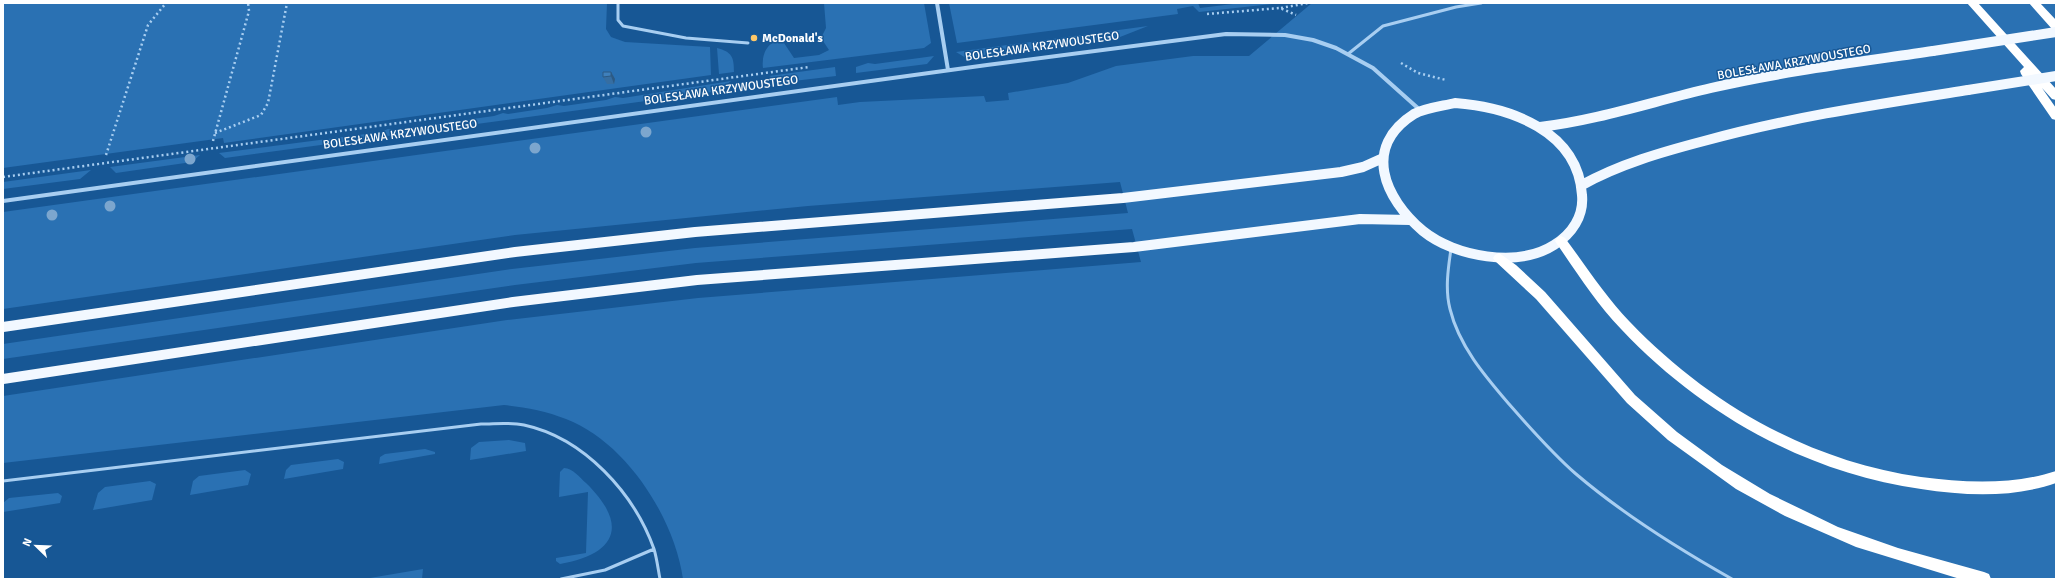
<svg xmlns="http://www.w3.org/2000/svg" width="2059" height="582" viewBox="0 0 2059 582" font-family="Signika,sans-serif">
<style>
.green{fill:#2a71b3}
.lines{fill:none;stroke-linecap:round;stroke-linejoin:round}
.path{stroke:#a8cef1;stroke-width:2.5;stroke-dasharray:2 3;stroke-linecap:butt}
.lane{stroke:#a8cef1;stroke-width:3}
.street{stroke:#a8cef1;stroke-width:4}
.primary{stroke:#f2f8ff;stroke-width:10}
.highway{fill:#fff;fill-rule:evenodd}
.primary-bridge{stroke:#f2f8ff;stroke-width:10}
.tree{fill:#7ca6ce}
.wall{fill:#366ea2}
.shaded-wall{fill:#2c5a84}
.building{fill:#3f80bc;stroke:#2c5a84}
.poi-dot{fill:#ffc868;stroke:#175795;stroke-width:1.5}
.labels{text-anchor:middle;stroke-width:3;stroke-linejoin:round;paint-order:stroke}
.poi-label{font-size:12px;font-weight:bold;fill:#fff;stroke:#175795;text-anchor:start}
.street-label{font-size:12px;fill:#fff;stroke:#175795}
</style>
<rect width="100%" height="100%" fill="#175795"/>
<!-- green -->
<path class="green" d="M3,3H607L606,29L611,37L625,42L710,47L711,75L224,143L223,138L3,168Z
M824,3H924L931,43L924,48L763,68C761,56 768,37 784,43L794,58L819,55L829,50L821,38L826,28Z
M949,3H1198L1200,8L1241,3H1282L1199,12L1193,6L1177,9L1178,14L957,43Z
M1312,3H2056V579H683C674,517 626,442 566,419C546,411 525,407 504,405L3,463V396L507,320L698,298L1141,262L1132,229L696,263L515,285L3,359V344L512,269L695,248L1128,213L1120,182L808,206L515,235L3,309V212L837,97L838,105L860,102L984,96L986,102L1009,100L1008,93L1068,83L1116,66L1193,56H1249Z
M1148,26L1120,37L966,58L956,52Z
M717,48C732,52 734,57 734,72L719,74Z
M934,56L927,64L856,73V67L868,63L875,64Z
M835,67L836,76L785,82L769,76Z
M731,81L725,86L712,92L225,158L219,153L381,132L388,129L394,130L494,116L503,113L508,114L547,108L557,105L564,106L606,100L615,97L623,98Z
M200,155L192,162L116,173L110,167Z
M91,170L80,179L3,189V182Z
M509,440L525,443L526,451L470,460L471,448L479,442Z
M425,449L435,452V454L379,464L380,457L385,454Z
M338,459L344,462L343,469L284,479L286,470L291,465Z
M564,468C573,468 580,478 586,483C629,525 617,554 560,564L556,561V558L586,553L588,492L559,497L560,472Z
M245,470L251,474L248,485L190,495L193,481L199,476Z
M150,481L156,484L152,500L93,510L98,493L105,487Z
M58,493L62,496L60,503L3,512V503L9,498Z
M423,569L422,579H364Z"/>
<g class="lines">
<!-- path -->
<path class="path" d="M1281,8L1308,3
M1207,14L1280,8L1296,15
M1401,63L1418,73L1446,80
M215,133L261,115L268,103L287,3
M213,141L249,11L248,3
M106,155L148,25L166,3
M3,177L809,67"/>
<!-- lane -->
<path class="lane" d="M618,3V20L623,26L686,38L748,43
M1348,54L1383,26L1456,7L1481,3
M1451,249C1448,269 1445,290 1450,309C1459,346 1485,376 1509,404C1530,428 1552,453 1576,474C1624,515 1677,548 1732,579
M3,481L481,424C495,424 510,422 524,425C584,438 634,493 654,549C657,559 658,569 660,579
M561,579L605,570L654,549"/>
<!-- street -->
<path class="street" d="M937,3L948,70
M3,201L987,65L1226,34L1285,35L1313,40L1336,48L1373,68L1420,110"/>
<!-- primary -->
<path class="primary" d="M1455,103C1510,107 1578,131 1582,195C1584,216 1572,234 1554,245C1518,268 1455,257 1423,231C1384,198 1362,147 1414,114C1425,108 1443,106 1455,103Z
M1540,127C1599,120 1654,101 1711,88C1784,71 1859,62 1933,51
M1582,185C1620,164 1662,152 1704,141C1791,117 1879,104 1968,90
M3,327L515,252L695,232L1123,198L1341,172L1363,167L1383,158
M3,379L513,302L697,280L1134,247L1360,219L1410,220"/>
<!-- highway -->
<path class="highway" d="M1967,3H1978L2056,89V100L2052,99L2042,88L2056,108V120L2052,119L2021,74L2020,71L2024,67Z
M2029,3H2040L2056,20V30L2052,29Z
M1561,236L1565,238C1586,266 1605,296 1630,322C1708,403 1808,461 1921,477C1966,483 2013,485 2056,471V483C2013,498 1966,496 1921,489C1806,473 1700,413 1621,329C1596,303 1577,273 1557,244L1555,241L1557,238Z
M1499,253L1516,265L1545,292L1635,395L1677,432L1722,465L1770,494L1838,527L1898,548L1984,572L1989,574L1991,579H1960L1856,547L1785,516L1736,489L1668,440L1627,403L1536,299L1495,261L1493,258L1495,255Z"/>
<!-- primary-bridge -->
<path class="primary-bridge" d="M1933,51L2056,32
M1968,90L2056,76"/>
</g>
<!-- trees -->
<g class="tree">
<circle cx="646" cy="132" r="5.5"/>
<circle cx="535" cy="148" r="5.5"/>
<circle cx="190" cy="159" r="5.5"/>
<circle cx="110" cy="206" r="5.5"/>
<circle cx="52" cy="215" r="5.5"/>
</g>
<!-- wall -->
<path class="wall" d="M611,72L615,79L614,84H607L603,77Z"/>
<!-- shaded-wall -->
<path class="shaded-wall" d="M611,72L615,79L614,84L611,76Z"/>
<!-- building -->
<path class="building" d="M603,72H611V76L603,77Z"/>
<!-- markers -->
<circle class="poi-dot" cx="754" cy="38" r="4"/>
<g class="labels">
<!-- poi labels -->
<g class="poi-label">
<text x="762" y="42">McDonald's</text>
</g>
<!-- street labels -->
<g class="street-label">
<text transform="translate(1042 46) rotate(-8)" y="4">BOLESŁAWA KRZYWOUSTEGO</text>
<text transform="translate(1794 62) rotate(-10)" y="4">BOLESŁAWA KRZYWOUSTEGO</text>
<text transform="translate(721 90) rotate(-8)" y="4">BOLESŁAWA KRZYWOUSTEGO</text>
<text transform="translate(400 134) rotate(-8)" y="4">BOLESŁAWA KRZYWOUSTEGO</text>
</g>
</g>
<!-- border -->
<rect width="2059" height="582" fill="none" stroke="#ffffff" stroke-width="8"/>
<!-- north arrow -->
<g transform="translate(36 546) rotate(293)" stroke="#175795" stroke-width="3" paint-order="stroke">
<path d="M0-3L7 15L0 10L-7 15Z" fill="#ffffff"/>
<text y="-6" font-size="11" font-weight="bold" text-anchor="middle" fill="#ffffff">N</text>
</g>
</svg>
